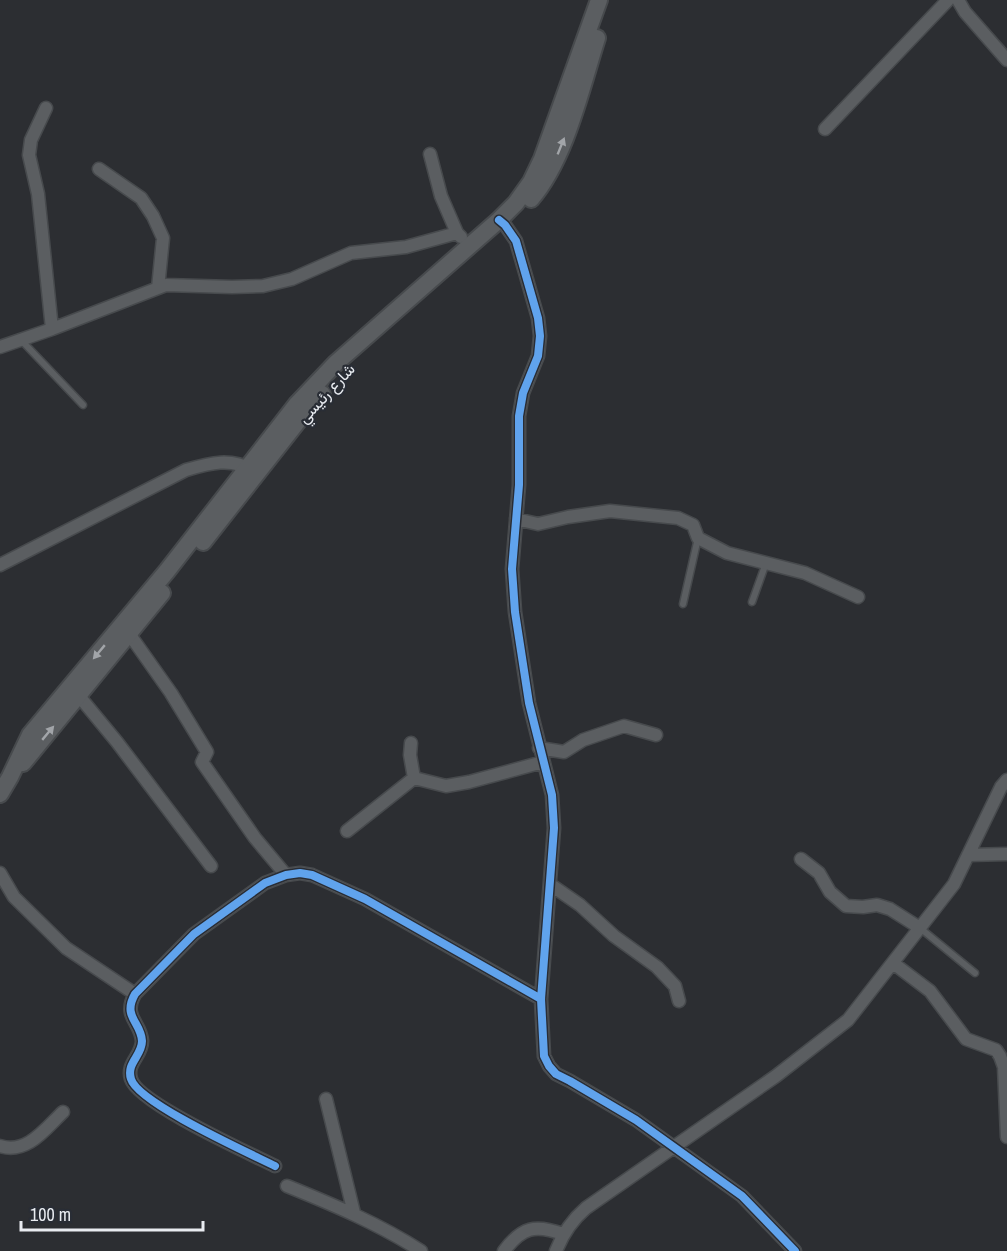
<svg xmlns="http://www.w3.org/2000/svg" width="1007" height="1251" viewBox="0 0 1007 1251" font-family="'Archivo Narrow',Vazirmatn,sans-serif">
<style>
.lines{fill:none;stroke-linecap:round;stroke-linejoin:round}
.lane-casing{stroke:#474a4d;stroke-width:9}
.street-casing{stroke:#474a4d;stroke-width:15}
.secondary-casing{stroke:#474a4d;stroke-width:20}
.lane{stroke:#5b5e61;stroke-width:6}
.street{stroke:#5b5e61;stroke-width:12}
.secondary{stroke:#5b5e61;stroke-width:16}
.cycleway-casing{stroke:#292d35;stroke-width:11}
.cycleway{stroke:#60a3ed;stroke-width:8}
.oneway{fill:#a2a5a9}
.labels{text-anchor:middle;stroke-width:4.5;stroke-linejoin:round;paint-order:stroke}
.street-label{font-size:16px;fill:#e9ecf1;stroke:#292d35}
</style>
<rect width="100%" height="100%" fill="#2c2e32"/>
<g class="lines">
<!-- lane casing -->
<g class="lane-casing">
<path id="lane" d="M21,340L83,405
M752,602L766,563
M683,604L698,538
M920,928L975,973"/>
</g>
<!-- street casing -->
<g class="street-casing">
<path id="street" d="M958,0L965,12L1007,60
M46,108L31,140L29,155L38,194L52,329
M825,129L948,0
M430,154L441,196L457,233L461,237
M99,169L141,198L153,216L163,238L158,288
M499,220L505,225L516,241L538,318L540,336L538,356L523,393L519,416V485L512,569L515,612L529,703L552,795L554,828L541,999L544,1056L549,1066L556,1074L570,1081L636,1120L742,1196L795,1251
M0,347L52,329L166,285L232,287L263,286L292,279L351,253L406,247L457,233
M516,519L538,524L568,517L610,511L678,518L693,525L698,538L727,553L805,573L858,597
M0,565L186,470C210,463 231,457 254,471
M130,635L171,693L207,752L202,762L255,838L286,875
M72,691L79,696L117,742L211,866
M411,743L410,755L414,778L446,786L469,782L543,762
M539,748L564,752L583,740L624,726L656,735
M347,831L414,778
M968,855L1007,854
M801,859L819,873L830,892L846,906L863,907L877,905L890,909L920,928
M0,873L14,897L66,948L135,994
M551,885L580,905L614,936L657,967L675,986L679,1001
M893,963L930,991L966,1039L996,1050L1000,1056L1004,1067L1007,1137
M326,1099L354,1213
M0,1146C27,1155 46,1128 63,1112
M275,1166C249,1153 138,1103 131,1079C126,1063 142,1056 142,1041C141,1022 122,1017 135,994L194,934L265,883L286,875L300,873L312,875L365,899L541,999
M287,1186C334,1205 379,1224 421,1251
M504,1251C522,1227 535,1224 563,1234
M556,1251C563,1233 572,1220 586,1208L776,1076L848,1020L954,884L1001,787L1007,780"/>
</g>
<!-- secondary casing -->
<g class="secondary-casing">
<path id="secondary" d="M531,199C566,158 581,88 597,38
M203,542L309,407L322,394
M23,763L162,593
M0,794L10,777L30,735L167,571L297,404L336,363L499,220L516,203L531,182L542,159L599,0"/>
</g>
<!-- lane -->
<use href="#lane" class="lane"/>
<!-- street -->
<use href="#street" class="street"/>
<!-- secondary -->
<use href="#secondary" class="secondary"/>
<!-- cycleway casing -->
<g class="cycleway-casing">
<path id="cycleway" d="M499,220L505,225L516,241L538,318L540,336L538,356L523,393L519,416V485L512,569L515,612L529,703L552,795L554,828L541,999L544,1056L549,1066L556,1074L570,1081L636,1120L742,1196L795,1251
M275,1166C249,1153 138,1103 131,1079C126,1063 142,1056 142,1041C141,1022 122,1017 135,994L194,934L265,883L286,875L300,873L312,875L365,899L541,999"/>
</g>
<!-- cycleway -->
<use href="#cycleway" class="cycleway"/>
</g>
<!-- one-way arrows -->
<defs><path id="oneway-solid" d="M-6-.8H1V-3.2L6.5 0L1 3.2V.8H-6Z" transform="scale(1.5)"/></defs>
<g class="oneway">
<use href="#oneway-solid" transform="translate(561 146) rotate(-68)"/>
<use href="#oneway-solid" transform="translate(99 652) rotate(130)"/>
<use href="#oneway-solid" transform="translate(48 733) rotate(-50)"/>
</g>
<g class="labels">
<!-- street labels -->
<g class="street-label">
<text transform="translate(326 393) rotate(-47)" y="6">شارع رئيسي</text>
</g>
</g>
<!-- scale -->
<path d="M21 1221v9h182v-9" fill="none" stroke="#e9ecf1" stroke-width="3"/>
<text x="30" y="1221" font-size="18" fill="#e9ecf1" stroke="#292d35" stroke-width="4.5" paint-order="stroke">100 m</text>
</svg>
